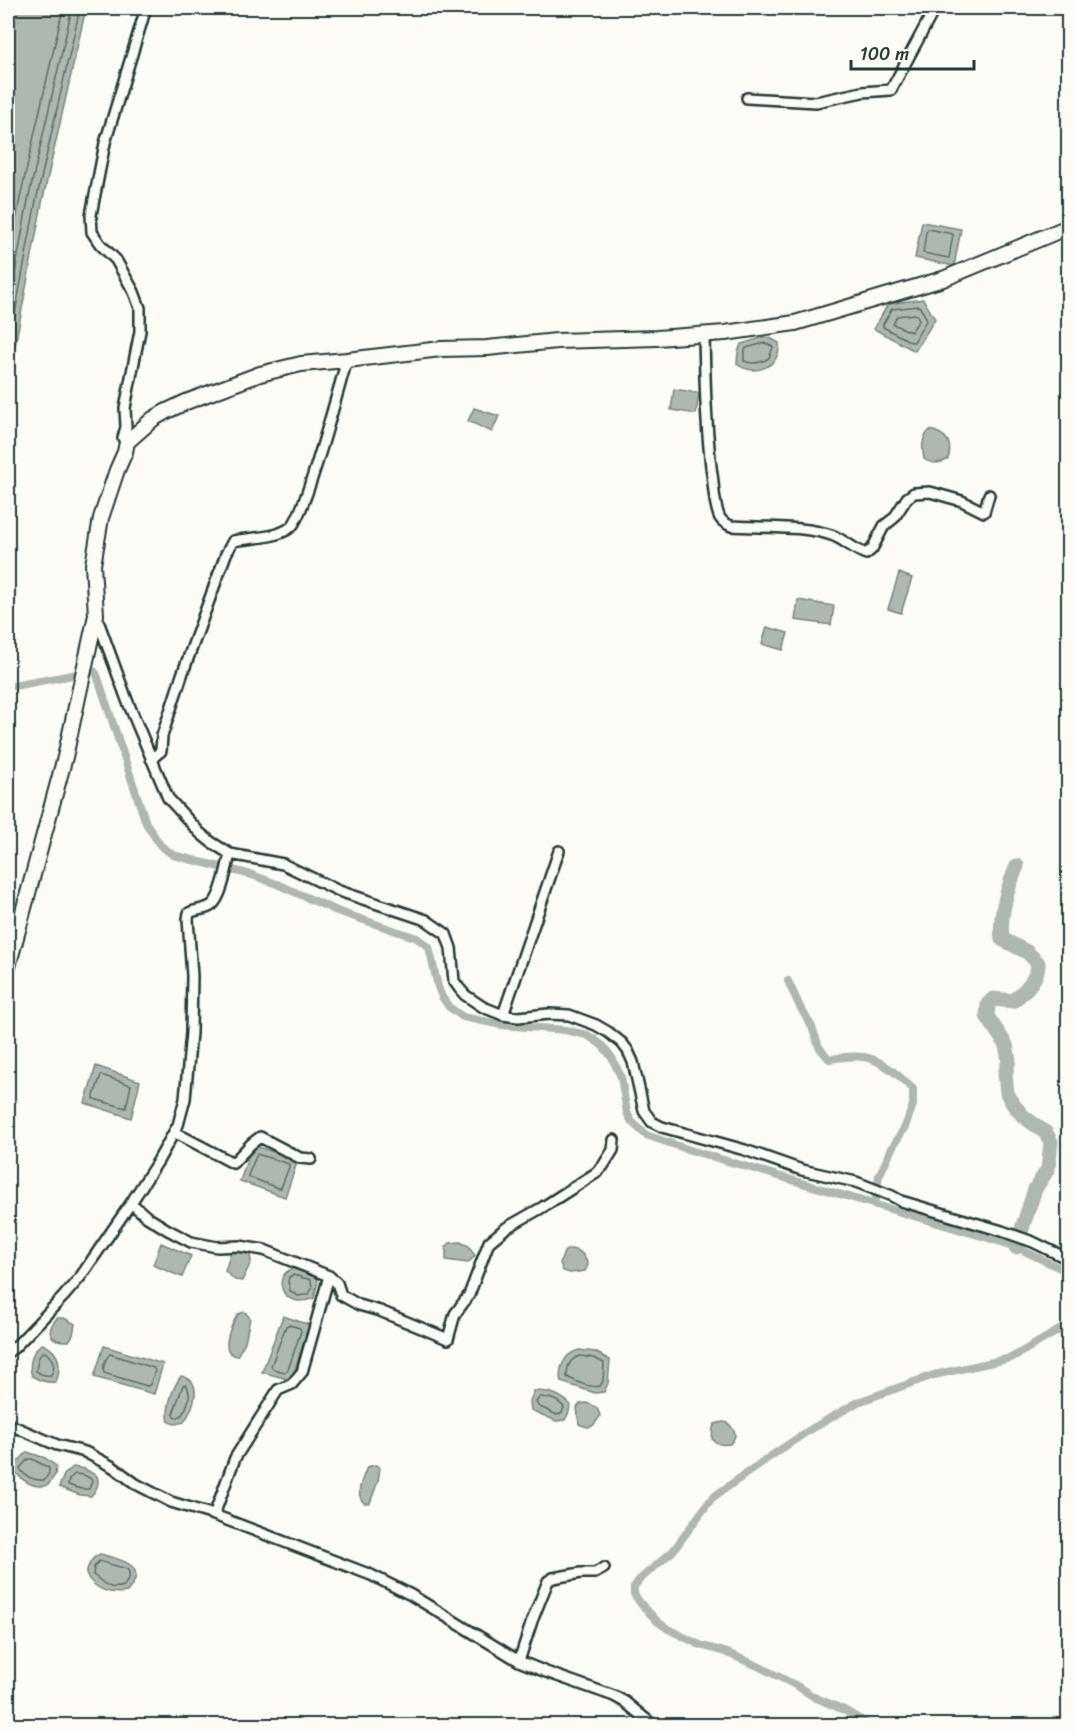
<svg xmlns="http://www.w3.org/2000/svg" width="1076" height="1733" viewBox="0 0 1076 1733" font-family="Sriracha,sans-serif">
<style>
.water{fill:#aeb8b1;stroke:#75877f;stroke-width:1.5}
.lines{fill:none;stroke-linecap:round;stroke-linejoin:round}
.shore{stroke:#586e66;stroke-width:1.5}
.canal{stroke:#aeb8b1;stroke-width:8}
.river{stroke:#aeb8b1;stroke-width:15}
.street-casing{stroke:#1f3d34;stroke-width:14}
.secondary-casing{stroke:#1f3d34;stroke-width:18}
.street{stroke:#fdfcf7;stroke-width:9}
.secondary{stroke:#fdfcf7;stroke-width:14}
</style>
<rect width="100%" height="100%" fill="#fdfcf7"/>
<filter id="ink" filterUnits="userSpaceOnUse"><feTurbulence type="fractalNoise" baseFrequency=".0167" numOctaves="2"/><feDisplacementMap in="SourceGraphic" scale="12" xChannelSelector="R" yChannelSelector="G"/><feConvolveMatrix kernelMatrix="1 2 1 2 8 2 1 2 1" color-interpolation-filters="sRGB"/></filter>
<g filter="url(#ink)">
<!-- water -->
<path class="water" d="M8,8H86L42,203L15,346L8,426Z
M922,222L961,229L954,266L915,258Z
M923,299L935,319L915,351L874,329L888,304Z
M764,337L772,339L779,343C782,366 754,378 737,364L738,352L741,344Z
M674,389L699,393L696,414L671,410Z
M474,408L499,416L492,432L468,421Z
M930,430C947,434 953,443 948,459C940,464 931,464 924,459C922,448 921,438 930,430Z
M899,573L912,578L901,613L888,609Z
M798,600L834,606L831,625L795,620Z
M767,627L788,633L783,650L762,644Z
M96,1066L140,1081L131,1118L85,1103Z
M252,1145L298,1160L285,1197L240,1181Z
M460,1242L469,1246L475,1256L468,1263L446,1260V1247L450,1243Z
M161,1243L191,1256L182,1277L153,1265Z
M568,1249C580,1249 584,1254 588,1265L585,1271L570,1273L563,1271L560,1263L564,1252Z
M235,1250H245L250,1255L251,1262L242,1281L235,1280L225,1271L231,1252Z
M293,1269L316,1275L318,1281L314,1298C281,1312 271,1274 293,1269Z
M245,1312L250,1318L245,1342L237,1356C217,1353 232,1324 238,1314Z
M283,1316L310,1325L291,1380L262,1372Z
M57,1318H64L75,1324L73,1335L69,1341C51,1342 44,1333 57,1318Z
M42,1344C60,1351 62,1365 56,1382C47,1383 40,1381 32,1376C28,1365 32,1350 42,1344Z
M104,1346L163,1364L154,1394L94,1377Z
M579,1350L595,1352L610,1360L608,1383L604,1392L595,1393L561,1382C558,1368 564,1354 579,1350Z
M181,1376C205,1381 193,1409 184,1422L175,1424L169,1422C165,1409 173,1387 181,1376Z
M534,1391C549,1391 559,1394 570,1404L569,1412L565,1420L556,1421L531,1410L530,1401Z
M586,1403C594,1405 598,1407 600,1416C593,1427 592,1430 579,1424L577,1408L580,1404Z
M723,1422L728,1423C736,1432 738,1435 730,1444C722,1445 718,1445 712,1439L713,1428L715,1424Z
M27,1452L45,1458L56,1466L55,1475L48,1485C33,1489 21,1480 12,1468Z
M376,1465L380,1468L378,1481L370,1503H364C354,1494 363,1478 367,1467Z
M73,1467L85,1469L97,1476C100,1484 96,1490 91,1496L80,1495L59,1487L64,1475Z
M100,1554C112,1558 141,1562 135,1579C134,1583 130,1588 127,1592C111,1595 94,1590 86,1574C88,1565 91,1558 100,1554Z"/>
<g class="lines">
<!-- shore -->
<path class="shore" d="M928,229L953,234L949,258L923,253L926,232Z
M8,263L20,198L63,8
M919,306L927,319L914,342H911L883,327V324L892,309Z
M8,312L28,200L72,8
M914,314L917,315L919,320L911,332L893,324L897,316Z
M764,343L770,345L773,347L769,358C761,363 753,365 744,361V353L746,348Z
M8,361L9,345L36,201L80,8
M101,1075L131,1085L126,1108L94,1099V1096Z
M257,1154L289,1164V1167L281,1188H278L249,1177L248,1175Z
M293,1275L311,1280L312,1288L309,1294L298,1296L290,1291L288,1281L289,1277Z
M289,1325L300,1328L301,1331L288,1370L285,1372L273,1369L271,1366L286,1326Z
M42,1352H45C53,1358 57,1367 50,1376L41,1374L36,1371L38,1359Z
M110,1354L154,1368L155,1371L150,1385L147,1386L104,1373C102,1368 106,1357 110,1354Z
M580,1356L594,1358L604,1363L603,1381L600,1386C589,1388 577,1382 567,1377C567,1367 569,1359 580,1356Z
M183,1385H186C193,1395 187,1408 181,1416L175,1418L173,1414Z
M540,1397C549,1397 558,1400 564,1407L562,1413L557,1415L538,1406L536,1402Z
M28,1459H32L49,1468V1473L45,1480C35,1481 24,1477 20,1468Z
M75,1474L84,1475L91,1479L92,1481L89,1489H81L68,1485L69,1479Z
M99,1561L127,1569C132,1576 128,1580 124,1586C108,1591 105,1583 93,1575L94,1567Z"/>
<!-- canal -->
<path class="canal" d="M8,687L94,671L97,675L146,823L160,845L173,855L252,875L277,884L337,911L417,938L429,947L438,987L442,997L449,1007L463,1017L502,1025L565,1030L587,1035L595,1040L603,1046L612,1058L621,1077L627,1113L632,1122L646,1135L690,1150L995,1240L1016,1247L1068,1272
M788,981L800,1007L812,1027L819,1047L829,1059C840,1058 853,1055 864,1057C883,1060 899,1076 913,1089V1105L905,1127L892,1148L879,1176L874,1205
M871,1726L844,1710L814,1697L799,1687L758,1666L725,1652L700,1645L668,1629L658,1622L641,1604L634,1594V1587L639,1580L673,1551L712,1498L768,1458L808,1431L858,1402L900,1387L934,1375L1011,1358L1068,1325"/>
<!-- river -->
<path class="river" d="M1016,1247L1035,1189L1048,1169L1051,1142L1046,1133L1023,1116L1013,1104L1007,1093L1005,1074L1009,1060L1006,1045L987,1016L988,1004L993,999L1013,1001C1025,991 1039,978 1038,963L1027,952L1002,939C999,914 1007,889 1017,866"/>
<!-- street casing -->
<g class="street-casing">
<path id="street" d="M747,98L816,102L862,92L891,90L935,8
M704,335C705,384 706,433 713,482C714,494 715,508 720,518C723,523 726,523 731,526C762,528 805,525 834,536C845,541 855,550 866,554L872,549L884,526L894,518L907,498L914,493L930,492L962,501L984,512L989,495
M127,442L123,438L126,427L125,408L140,331V308L134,292L116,260L100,244L92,232L91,215L105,143L146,8
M97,618L127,700L168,798L200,833L211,842L230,854L283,864L339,891L426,920L446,934L451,948L454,981L459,988L465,995L483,1007L503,1015L518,1017L549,1014L569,1015L596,1025L608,1032L622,1043L628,1051L633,1062L644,1111L652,1122L662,1127L745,1150L802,1170L856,1182L892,1196L901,1201L1002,1231L1033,1242L1068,1259
M151,759L161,751L162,736L182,675L226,554L233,541C251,537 276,539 291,527C305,516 339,386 347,360
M503,1015L559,851
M174,1132L233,1163L251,1144L260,1137L300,1158L311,1159
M131,1203L147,1217L168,1230L191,1242L217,1247L239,1246L264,1250L329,1276L337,1283L341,1295L359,1305L380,1311L448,1339L455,1314L469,1295L489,1242L506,1228L543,1207L596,1173L603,1166L613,1150L614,1140
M8,1352L15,1347L64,1296L81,1276L131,1203L158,1161L178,1125L185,1099L191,1033L192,976L188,919L189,913C196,909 206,910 212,905C222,897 227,866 230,854
M8,1424L57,1445L85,1452L113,1467L136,1484L171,1502L214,1515L371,1575L411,1595L519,1661L546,1672L614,1696L625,1702L654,1726
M214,1515L235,1458L278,1390L292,1384L302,1372L329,1276
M519,1661L532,1621L548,1581L553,1578L581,1573H595L604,1568"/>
</g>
<!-- secondary casing -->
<g class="secondary-casing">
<path id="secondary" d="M8,967L65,757L96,615L93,565L101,518L117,470L125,452L127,442L153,419L165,412L186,402L260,374L301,364L347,360L441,349L487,348L557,341L657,338L725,333L795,323L943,279L1068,227"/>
</g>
<!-- street -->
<use href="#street" class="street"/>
<!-- secondary -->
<use href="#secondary" class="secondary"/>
</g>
</g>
<!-- margin -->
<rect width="1076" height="1733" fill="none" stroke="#fdfcf7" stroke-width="30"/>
<rect x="15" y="15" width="1046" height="1703" fill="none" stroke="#1f3d34" stroke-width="2" filter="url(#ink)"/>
<!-- scale -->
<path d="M851 60v9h123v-9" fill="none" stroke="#1f3d34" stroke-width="3"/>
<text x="860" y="60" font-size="18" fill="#1f3d34" stroke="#fdfcf7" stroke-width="4.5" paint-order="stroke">100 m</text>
</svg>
